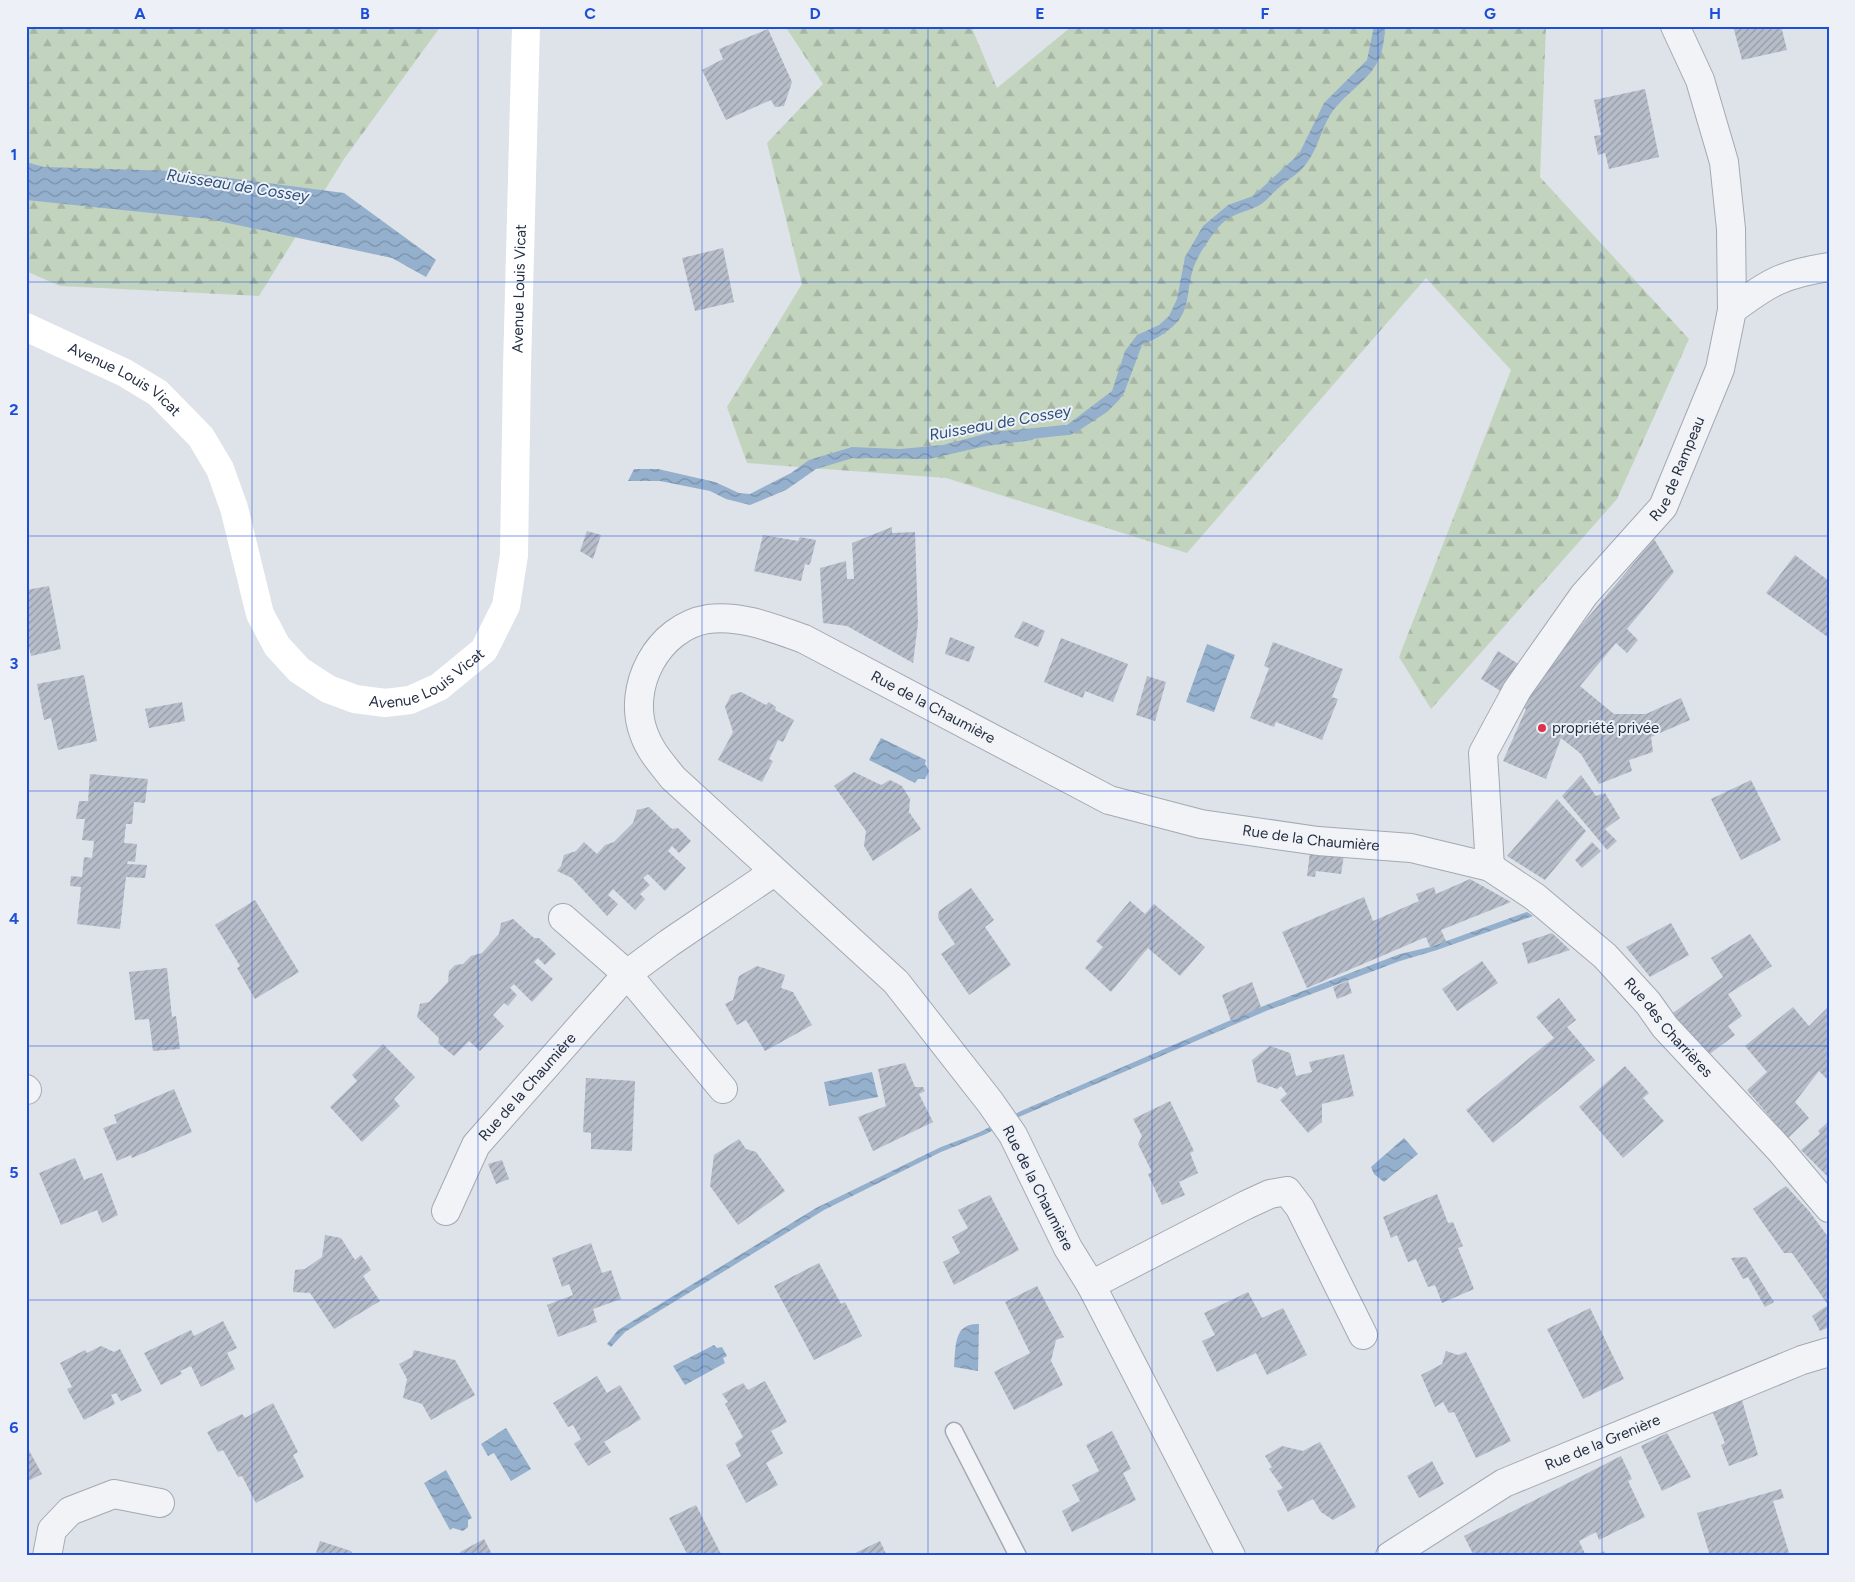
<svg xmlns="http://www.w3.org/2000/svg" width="1855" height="1582" viewBox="0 0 1855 1582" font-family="Figtree,sans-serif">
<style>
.forest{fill:url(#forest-firs)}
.water{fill:url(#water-waves)}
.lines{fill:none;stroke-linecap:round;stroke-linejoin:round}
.stream{stroke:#95b0cd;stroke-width:10}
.building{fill:url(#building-hatch)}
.service-casing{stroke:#a3a9b4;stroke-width:19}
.minor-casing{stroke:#a3a9b4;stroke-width:30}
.service{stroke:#f1f3f7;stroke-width:16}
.minor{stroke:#f1f3f7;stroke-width:28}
.secondary{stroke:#fff;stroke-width:28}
.grid{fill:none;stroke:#1d4ed8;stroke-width:1;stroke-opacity:0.55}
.poi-dot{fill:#dd344c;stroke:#edf1f7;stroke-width:2}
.labels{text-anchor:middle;stroke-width:4;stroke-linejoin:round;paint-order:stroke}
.street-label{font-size:15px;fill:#252f42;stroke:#edf1f7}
.poi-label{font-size:15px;fill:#252f42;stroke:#edf1f7;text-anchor:start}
.water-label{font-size:16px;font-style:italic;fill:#2b4e7a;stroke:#edf1f7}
.neatline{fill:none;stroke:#1d4ed8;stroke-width:2}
.grid-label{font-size:16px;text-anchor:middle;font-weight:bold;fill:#1d4ed8}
</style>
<defs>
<pattern id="forest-firs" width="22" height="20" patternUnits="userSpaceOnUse" patternTransform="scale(1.25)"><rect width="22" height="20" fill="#c3d4be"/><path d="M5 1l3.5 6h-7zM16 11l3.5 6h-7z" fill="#a7b6a4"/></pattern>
<pattern id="water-waves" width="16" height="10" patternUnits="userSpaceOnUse" patternTransform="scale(1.25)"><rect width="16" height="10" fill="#95b0cd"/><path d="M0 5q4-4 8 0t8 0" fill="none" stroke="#7990a8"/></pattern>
<pattern id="building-hatch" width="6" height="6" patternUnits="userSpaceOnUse" patternTransform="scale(1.25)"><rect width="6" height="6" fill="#b7beca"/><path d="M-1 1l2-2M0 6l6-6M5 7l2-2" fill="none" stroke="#959ba6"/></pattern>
</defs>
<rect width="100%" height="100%" fill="#dee2e9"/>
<!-- forest -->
<path class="forest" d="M26,26H441L344,159L259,296L60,286L26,271Z
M785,26H971L997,88L1072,26H1546L1540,177L1689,339L1617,499L1431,709L1399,657L1511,370L1426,278L1187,553L946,478L747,463L727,407L802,284L767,143L823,84Z"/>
<!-- water -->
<path class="water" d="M1374,26H1385C1384,73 1363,77 1336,107C1320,125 1320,152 1299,172C1293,177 1286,181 1281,186C1273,192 1267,201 1258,206C1250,210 1241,212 1233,216C1221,221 1212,235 1205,246C1173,290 1210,316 1142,345L1124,393L1119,400L1107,412L1078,431L1070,435L1051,436L1053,431L1035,433L1033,440L986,446L929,459L853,458L816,469L786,490L750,505L726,499L710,491L660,481H628L634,469H658L715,482L739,493L750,494L791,473L809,460L852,447L900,449L943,445L992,432L1067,425L1112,391L1125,351L1137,335L1159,325L1169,316L1177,299L1185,257L1203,226L1228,205L1253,196L1299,154L1324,103L1367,60Z
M26,162L44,167L176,171L344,193L436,260L426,277L392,258L209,219L26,200Z
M1207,644L1235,655L1214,712L1186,702Z
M881,738L926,760L925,764L929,771L925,779H918L915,783L869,760Z
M1527,912L1533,916L1437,950L1400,961L1266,1011L1014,1119L986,1134L941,1152L824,1210L625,1332L611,1347L607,1344L618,1330L816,1208L941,1147L978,1133L1021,1111L1261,1007L1400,954L1430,947Z
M872,1072L878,1097L829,1106L824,1082Z
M1404,1138L1418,1154L1384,1182L1374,1174L1371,1167Z
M979,1324L978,1371L954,1367C956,1347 953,1323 979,1324Z
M714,1345L717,1348L722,1347L727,1356L723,1358L725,1363L685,1385L673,1366Z
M506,1428L531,1469L511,1481L494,1453L488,1456L481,1444Z
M446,1470L472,1518L468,1520V1527L463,1531L453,1528L450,1530L424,1483Z"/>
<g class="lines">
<!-- stream -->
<path class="stream" d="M1023,435L1065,430"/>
</g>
<!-- building -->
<path class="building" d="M1733,26H1781L1787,50L1742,60Z
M768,29L792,82L784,106L775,107L771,100L726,120L702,70L723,59L719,49Z
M1645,89L1659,157L1609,169L1605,153L1598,155L1594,136L1601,135L1594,100Z
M723,248L734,302L695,311L682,258Z
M892,527V533L915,532L918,623L913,663L847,626L823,623L820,568L846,561L847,579H854L852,543Z
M587,531L601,535L593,559L580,551Z
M763,535L798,541L800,537L816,540L811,561L809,565L805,564L801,581L754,571Z
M1654,539L1674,572L1627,629L1638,640L1627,653L1616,643L1580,686L1614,714H1646L1681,698L1690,720L1651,737L1653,752L1629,760L1632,771L1599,784L1581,754L1561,738L1546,779L1503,761L1526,709L1522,707L1579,628Z
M1795,555L1829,581V638L1766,593Z
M49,586L61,649L31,656L26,634V590Z
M1023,621L1045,631L1038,647L1014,637Z
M950,637L975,647L969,662L945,654Z
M1061,638L1128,664L1113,702L1085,691L1083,698L1044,682Z
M1273,642L1343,669L1332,697L1338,699L1322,740L1276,722L1274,727L1250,718L1269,668L1264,666Z
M1498,651L1520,665L1504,693L1481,679Z
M84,675L97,741L58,750L51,718L44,720L37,684Z
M1147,676L1166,682L1155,721L1136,715Z
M741,692L766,705L769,702L776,707L775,710L794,720L783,742L778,740L769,759L773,761L762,782L718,760L733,732L725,707L731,695Z
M182,702L185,721L149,728L145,709Z
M854,772L881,785L890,780L902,786L910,799L909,812L921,829L873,861L864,846L866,831L834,786Z
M90,774L148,779L145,803L134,802L132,824H126L124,843L137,844L135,862L128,861L127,864L147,865L145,878L126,877L120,929L77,924L81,887L70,886L71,876L82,877L84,857L92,858L94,841L82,840L85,819H76L79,801H88Z
M1581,775L1596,796L1605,793L1620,818L1605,829L1617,841L1607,850L1562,796Z
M1751,780L1781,840L1741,860L1711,799Z
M1557,799L1586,831L1545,880L1507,856Z
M649,807L672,829L678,828L691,841L679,853L672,846L668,851L686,868L665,891L648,874L643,878L650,885L640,894L645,899L635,910L613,889L608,895L618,904L607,916L572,878L557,871L561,866L564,855L576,851L584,842L597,854L605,845L614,842L633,823L637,810Z
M1592,842L1601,851L1582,868L1575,860Z
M1310,852L1344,855L1341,874L1316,871L1315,877L1307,876Z
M1470,879L1511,902L1441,930L1446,941L1430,947L1426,937L1307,988L1282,932L1364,897L1373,921L1419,901L1416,894L1434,887L1436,894Z
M971,888L994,920L985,927L1011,965L969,995L941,954L955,944L938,918L939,911Z
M255,900L299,972L255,999L237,968L240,966L215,925Z
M1130,901L1145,914L1154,904L1205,947L1180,976L1148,948L1111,992L1085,968L1103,947L1096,941Z
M513,919L534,938H539L556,954L545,965L538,958L534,962L553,979L532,1002L514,984L510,988L517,995L508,1006L504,1003L493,1015L504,1026L480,1051L469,1041L454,1056L438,1043L439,1038L417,1017L420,1004L429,1002L448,982L449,971L455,965L463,964L471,956L482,953L499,934L501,923Z
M1671,923L1689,955L1650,977L1626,947Z
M1552,933L1570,950L1528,964L1522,943Z
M1750,934L1772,966L1728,994L1742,1016L1728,1026L1735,1035L1707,1056L1670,1015L1723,977L1711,958Z
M1482,961L1498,983L1457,1011L1442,989Z
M757,966L785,975L781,988L793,992L812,1025L765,1051L746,1020L737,1025L725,1004L733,1000L739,976Z
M167,968L172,1017L176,1016L180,1049L153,1051L149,1019L135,1020L129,972Z
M1348,981L1352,993L1337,999L1333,987Z
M1252,982L1261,1007L1231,1021L1222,995Z
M1559,998L1576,1020L1567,1027L1595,1060L1493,1143L1466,1110L1554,1038L1536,1017Z
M1829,1006V1081L1819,1071L1795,1102L1809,1118L1788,1138L1747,1090L1767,1072L1745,1046L1793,1007L1809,1026Z
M383,1044L415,1077L394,1099L400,1106L362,1142L330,1107L357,1081L352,1075Z
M1270,1046L1290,1053L1296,1076L1312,1072L1309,1062L1344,1054L1354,1096L1322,1104V1122L1308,1133L1280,1100L1287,1094L1281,1086L1277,1089L1257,1082L1252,1060Z
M905,1063L915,1087H923L925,1091L919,1094L933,1122L873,1151L858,1117L886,1106L878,1069Z
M1625,1066L1649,1093L1643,1098L1664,1121L1623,1158L1579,1107Z
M586,1078L635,1081L632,1151L591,1149V1133L583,1132Z
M174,1089L192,1132L132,1158L131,1155L117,1161L103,1128L117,1123L114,1115Z
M1170,1101L1194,1151L1190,1153L1198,1173L1179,1182L1185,1195L1162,1205L1148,1174L1152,1172L1138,1144L1142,1136L1133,1119Z
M1829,1121V1178L1801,1150L1820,1134L1818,1131Z
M739,1139L746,1149L756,1152L785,1191L738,1225L710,1186L714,1155Z
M75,1158L84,1180L102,1173L118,1215L102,1223L97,1210L61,1225L39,1173Z
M502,1160L509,1179L496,1184L488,1164Z
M1786,1186L1809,1211L1829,1238V1327L1820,1331L1812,1316L1828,1305L1792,1253H1784L1753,1209Z
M1437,1194L1448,1223L1453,1222L1463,1246L1458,1248L1474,1289L1442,1303L1435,1285L1428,1287L1416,1259L1408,1262L1397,1235L1391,1238L1383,1217Z
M990,1195L1019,1250L954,1285L943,1262L960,1253L952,1237L968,1228L958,1210Z
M325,1235L341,1238L355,1260L361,1255L371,1270L363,1276L380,1301L334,1329L310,1293L293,1292L295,1270L305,1269L322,1257Z
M591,1243L602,1273L611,1270L621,1299L593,1309L597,1322L558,1337L547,1305L573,1295L569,1284L562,1287L552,1258Z
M1746,1257L1774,1302L1765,1307L1748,1277L1743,1279L1731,1258Z
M819,1263L841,1304L845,1302L862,1336L814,1360L774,1286Z
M1037,1286L1064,1337L1056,1340L1051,1361L1063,1385L1014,1410L994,1372L1030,1353L1005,1302Z
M1248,1292L1262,1318L1283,1308L1307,1355L1267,1375L1256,1353L1217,1372L1202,1341L1215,1335L1204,1313Z
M1590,1308L1624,1379L1583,1399L1547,1329Z
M223,1321L237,1348L227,1353L235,1369L201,1387L191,1366L180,1371L182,1374L161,1385L144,1353L191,1330L194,1336Z
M101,1346L114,1352L120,1349L142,1391L121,1401L116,1393L111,1395L115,1404L84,1420L67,1389L72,1387L60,1363L85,1350L87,1353Z
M414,1350L455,1360L475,1395L431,1420L422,1404L403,1398L407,1379L399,1364L412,1357Z
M1446,1351L1458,1355L1466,1352L1511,1441L1476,1458L1454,1412L1449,1413L1443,1402L1435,1407L1421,1375L1442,1364Z
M597,1376L607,1393L620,1385L641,1419L604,1442L611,1452L588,1466L574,1444L581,1439L573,1425L568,1427L553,1403Z
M765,1381L787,1422L771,1431L783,1453L766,1463L778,1485L746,1503L726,1465L741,1456L735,1443L743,1437L725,1404L728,1402L722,1394L743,1383L748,1390Z
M1742,1400L1758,1455L1729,1466L1721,1445L1725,1443L1713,1413Z
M273,1403L298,1452L293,1455L304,1477L256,1503L242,1476L238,1477L223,1450L218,1452L207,1432L242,1414L245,1418Z
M1112,1431L1131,1469L1123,1473L1136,1500L1072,1532L1062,1511L1080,1501L1072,1485L1099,1471L1086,1445Z
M1667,1433L1691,1477L1662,1491L1641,1446Z
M1320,1442L1356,1507L1333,1520L1321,1512L1313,1499L1288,1512L1277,1491L1283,1488L1269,1469L1272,1467L1265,1456L1282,1446L1303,1451Z
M26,1445L42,1474L26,1482Z
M1621,1456L1632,1479L1628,1481L1645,1517L1599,1540L1596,1532L1579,1541L1586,1556H1474L1464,1536Z
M1432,1461L1444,1484L1419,1498L1407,1476Z
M1781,1489L1784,1498L1773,1501L1790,1556H1710L1697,1513Z
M696,1505L722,1556H688L669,1518Z
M484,1539L493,1556H459L460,1552Z
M320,1541L351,1551L354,1556H315Z
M880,1541L887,1556H849Z
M1604,1551L1606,1556H1594Z"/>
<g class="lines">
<!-- service casing -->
<g class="service-casing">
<path id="service" d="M954,1431L1018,1556"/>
</g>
<!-- minor casing -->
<g class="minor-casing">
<g id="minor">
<path d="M1732,310C1768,283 1783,274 1829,267"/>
<path id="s1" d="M1490,867L1483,753L1517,690L1584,595L1663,507L1720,369L1732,310L1731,229L1724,162L1700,80L1675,26"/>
<path d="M563,918L627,974L723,1089"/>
<path d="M26,1089L27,1090"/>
<path id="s2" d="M446,1211L476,1145L627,974L669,943L774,872"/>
<path d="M1091,1285L1246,1205L1270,1194L1287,1191L1300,1208L1363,1335"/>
<path d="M47,1556L52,1530L70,1511L114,1494L160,1503"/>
<path id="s3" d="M1231,1556L1091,1285L1068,1248L1013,1135L990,1102L896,982L673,778C662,764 650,751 644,734C626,687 658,627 708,619C742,615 773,628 804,639L1109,800L1201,824L1318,841L1411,848L1490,867L1535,897L1605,956L1648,1003L1665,1027L1780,1150L1829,1208"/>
<path id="s4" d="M1390,1556L1504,1483L1802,1360L1829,1352"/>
</g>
</g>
<!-- service -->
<use href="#service" class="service"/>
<!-- minor -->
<use href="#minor" class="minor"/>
<!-- secondary -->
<path class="secondary" id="s5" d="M26,327L125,373L158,393L201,437L220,469L234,508L260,614L277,646L299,670L328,689L355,699L385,703L410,700L439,687L484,650L506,606L514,555L517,368L526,26"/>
</g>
<!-- grid -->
<path class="grid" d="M252,26V1556M478,26V1556M702,26V1556M928,26V1556M1152,26V1556M1378,26V1556M1602,26V1556M26,282H1829M26,536H1829M26,791H1829M26,1046H1829M26,1300H1829"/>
<!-- markers -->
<circle class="poi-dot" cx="1542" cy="728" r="5"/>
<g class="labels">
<!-- street labels -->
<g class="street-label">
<text dy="5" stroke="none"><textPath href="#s5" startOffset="1042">Avenue Louis Vicat</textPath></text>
<text dy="5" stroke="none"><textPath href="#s5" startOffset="112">Avenue Louis Vicat</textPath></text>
<text dy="5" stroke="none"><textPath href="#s1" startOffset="461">Rue de Rampeau</textPath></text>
<text dy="5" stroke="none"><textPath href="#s5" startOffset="608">Avenue Louis Vicat</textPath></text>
<text dy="5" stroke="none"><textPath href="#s3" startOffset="1416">Rue de la Chaumière</textPath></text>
<text dy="5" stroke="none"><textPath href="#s3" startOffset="1821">Rue de la Chaumière</textPath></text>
<text dy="5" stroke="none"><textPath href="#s3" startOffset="2244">Rue des Charrières</textPath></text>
<text dy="5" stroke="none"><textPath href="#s2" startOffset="150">Rue de la Chaumière</textPath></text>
<text transform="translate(1038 1188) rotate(63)" y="5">Rue de la Chaumière</text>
<text dy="5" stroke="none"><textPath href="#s4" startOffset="242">Rue de la Grenière</textPath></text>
</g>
<!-- poi labels -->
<g class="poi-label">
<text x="1552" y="733">propriété privée</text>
</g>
<!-- water labels -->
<g class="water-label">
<text transform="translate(238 185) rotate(9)" y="6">Ruisseau de Cossey</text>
<text transform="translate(1000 422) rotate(-10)" y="6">Ruisseau de Cossey</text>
</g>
</g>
<!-- border -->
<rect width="1855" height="1582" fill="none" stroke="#edf1f7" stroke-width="55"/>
<rect x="28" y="28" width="1800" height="1526" class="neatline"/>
<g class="grid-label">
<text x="140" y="19">A</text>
<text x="365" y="19">B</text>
<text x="590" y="19">C</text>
<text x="815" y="19">D</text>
<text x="1040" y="19">E</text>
<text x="1265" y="19">F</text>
<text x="1490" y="19">G</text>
<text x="1715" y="19">H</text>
<text x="14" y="160">1</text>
<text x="14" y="415">2</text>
<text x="14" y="669">3</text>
<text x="14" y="924">4</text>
<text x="14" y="1178">5</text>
<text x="14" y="1433">6</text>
</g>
</svg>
